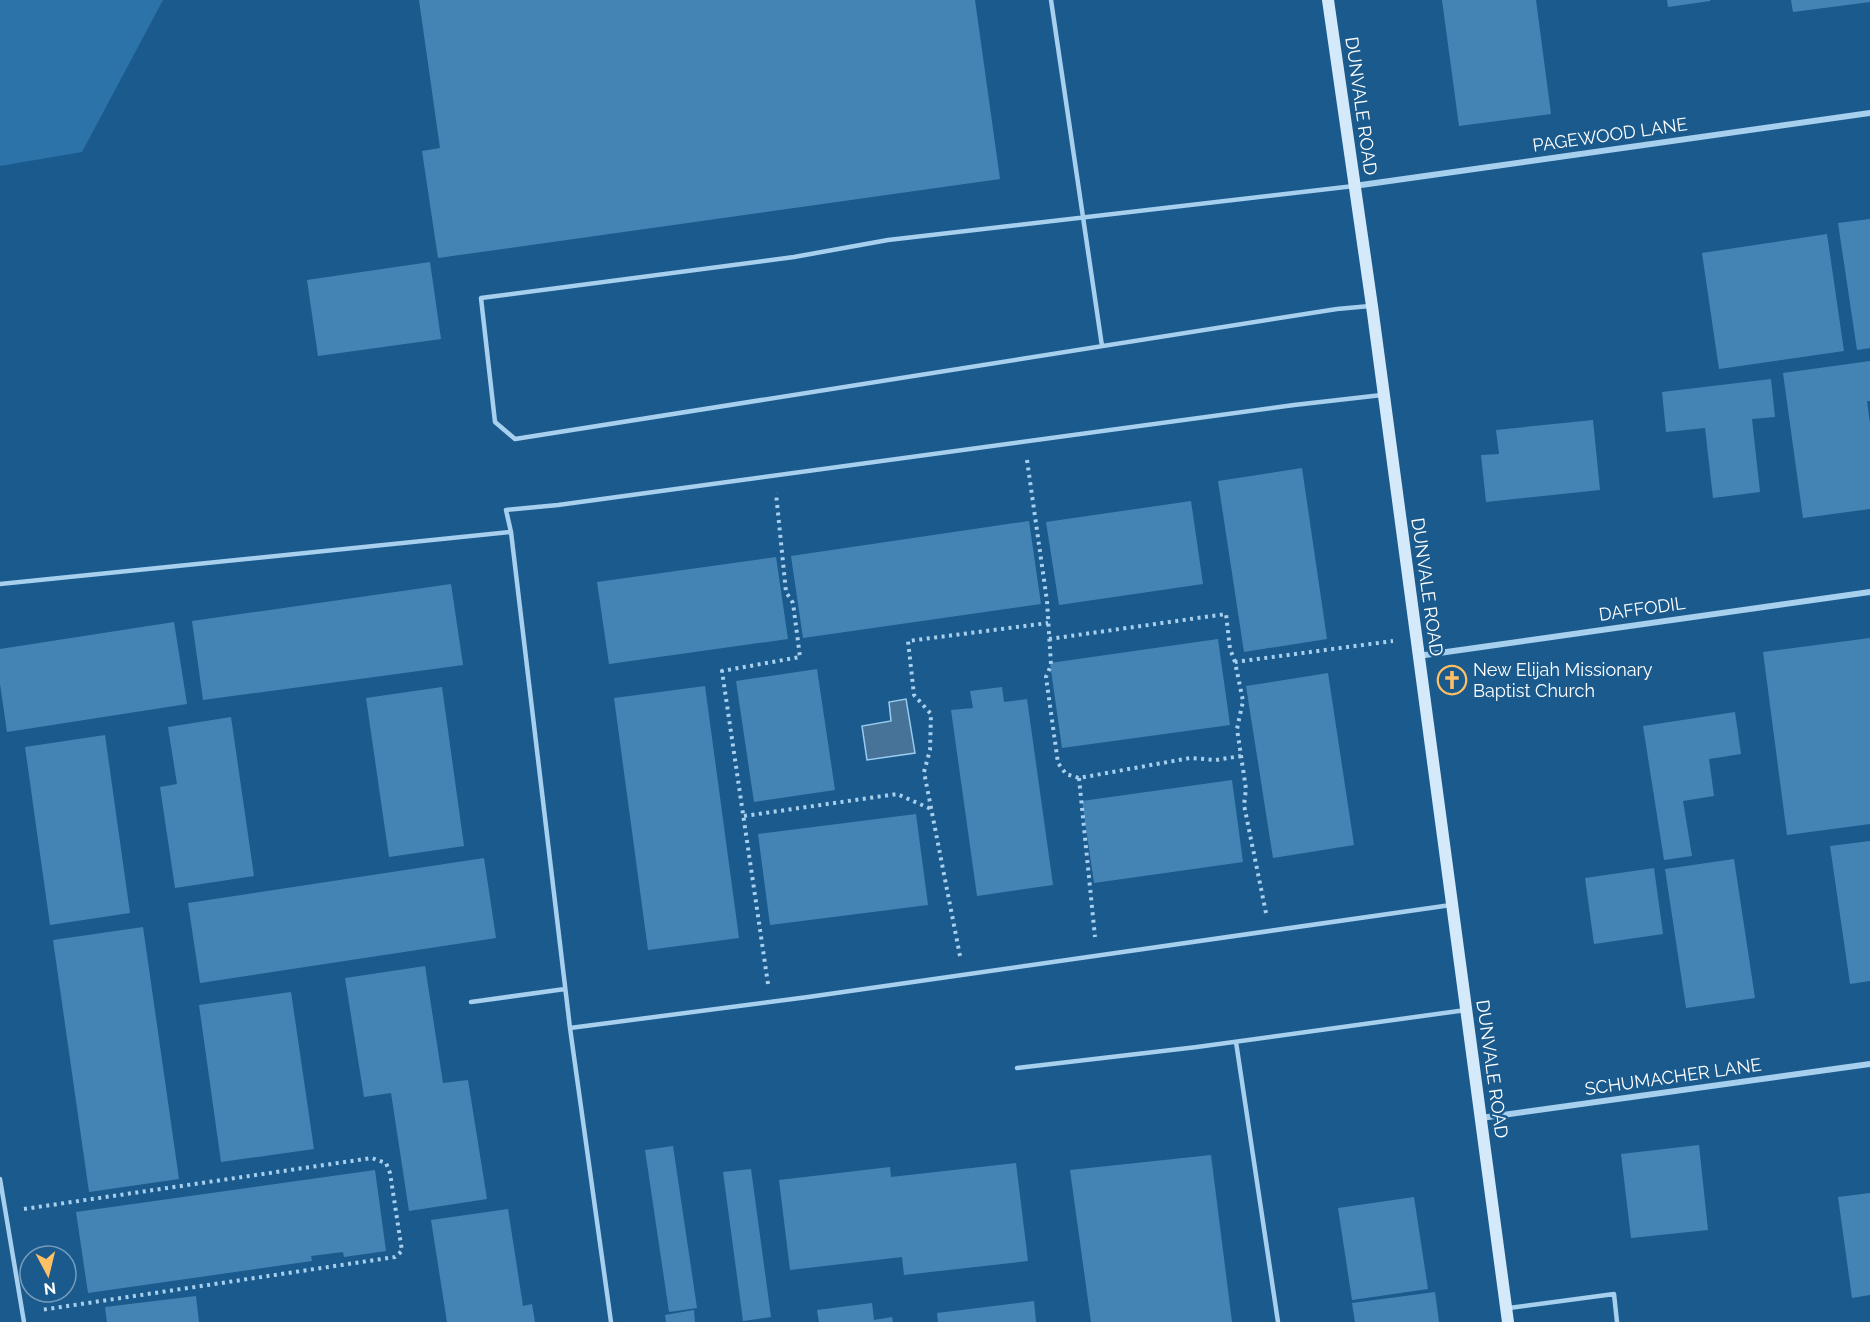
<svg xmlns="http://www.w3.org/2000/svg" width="1870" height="1322" viewBox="0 0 1870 1322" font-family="Raleway,sans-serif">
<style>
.green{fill:#2b73a9}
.water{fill:#467397;stroke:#9accf0;stroke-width:1.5}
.building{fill:#4484b5}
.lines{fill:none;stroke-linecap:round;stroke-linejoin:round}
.path{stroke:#a7cfee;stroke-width:4;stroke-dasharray:3 4.5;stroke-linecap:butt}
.lane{stroke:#a7cfee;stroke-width:4.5}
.street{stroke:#a7cfee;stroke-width:6}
.secondary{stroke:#d4e9fa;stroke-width:12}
.labels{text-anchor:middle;stroke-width:5;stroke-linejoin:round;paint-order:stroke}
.street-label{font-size:18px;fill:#fff;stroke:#1b5a8d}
.poi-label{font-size:18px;fill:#fff;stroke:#1b5a8d;text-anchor:start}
</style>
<rect width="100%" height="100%" fill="#1b5a8d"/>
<!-- green -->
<path class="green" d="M0,0H163L82,152L0,166Z"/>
<!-- water -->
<path class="water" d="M906,699L915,753L867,760L862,726L891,721L889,702Z"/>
<!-- building -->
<path class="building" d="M419,0H975L1000,179L438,258L422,151L440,148Z
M1442,0H1536L1551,114L1459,126Z
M1667,0H1710V1L1668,7Z
M1791,0H1870V2L1793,12Z
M1870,219V348L1857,350L1838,223Z
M1827,234L1844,351L1719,369L1702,253Z
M430,262L441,339L318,356L307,280Z
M1870,361V401H1867L1870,424V509L1803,518L1783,373Z
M1771,379L1775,417L1752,419L1760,492L1713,498L1705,428L1666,432L1662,392Z
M1593,420L1600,490L1486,502L1481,455L1499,454L1496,430Z
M1302,468L1327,639L1244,652L1218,481Z
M1191,501L1203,584L1059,605L1046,522Z
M1029,521L1041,604L803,638L791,556Z
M776,557L788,639L609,664L597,582Z
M451,584L463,665L203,700L192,621Z
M174,622L187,704L7,732L0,684V649Z
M1870,638V824L1787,835L1763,652Z
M1218,639L1230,725L1062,748L1050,663Z
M817,669L835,790L754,802L736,681Z
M1328,673L1354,845L1273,858L1246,686Z
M705,686L739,938L648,950L614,698Z
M442,687L464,846L389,857L366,698Z
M1002,687L1004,702L1027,699L1053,885L977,896L951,710L973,708L970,691Z
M1735,712L1741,754L1709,759L1714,796L1683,801L1692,856L1664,860L1643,726Z
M231,717L254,876L175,888L160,787L177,784L168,727Z
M105,735L130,913L50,925L25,747Z
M1232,780L1243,862L1094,883L1082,801Z
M916,814L928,905L770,925L758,834Z
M1870,841V981L1850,984L1830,846Z
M484,858L496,938L200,983L188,903Z
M1734,859L1755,998L1686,1008L1665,869Z
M1654,868L1663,934L1594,944L1585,878Z
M143,927L179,1179L89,1192L53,940Z
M425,966L443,1083L468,1080L487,1199L409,1211L391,1093L364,1097L345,978Z
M291,992L314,1149L221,1162L199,1005Z
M1699,1145L1708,1230L1631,1238L1621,1154Z
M673,1146L697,1308L669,1312L645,1150Z
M1211,1155L1232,1322H1091L1070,1170Z
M1016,1163L1028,1261L904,1275L902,1257L790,1270L779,1180L890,1167L891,1177Z
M751,1169L771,1317L743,1321L723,1172Z
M375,1170L386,1251L344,1257L343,1252L311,1256L312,1261L88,1293L76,1212Z
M1870,1193V1295L1852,1298L1838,1197Z
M1414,1197L1428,1289L1352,1300L1338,1208Z
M508,1209L523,1306L532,1304L535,1322H447L431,1220Z
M1435,1292L1439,1322H1355L1352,1303Z
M196,1296L199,1322H107L105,1307Z
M1034,1301L1036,1322H938L937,1313Z
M872,1303L874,1320L892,1317L893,1322H819L817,1310Z
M694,1310L695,1322H666L665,1315Z"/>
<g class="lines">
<!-- path -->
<path class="path" d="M1027,460L1047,601L1051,665L1046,677L1058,763L1066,774L1079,778L1190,758L1216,760L1241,756
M1049,639L1226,614L1230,649L1235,662
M1079,778L1095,937
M744,816L897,794L931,809
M1266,913L1244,805L1246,789L1237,729L1243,701L1235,662L1393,641
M960,956L924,772L930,750L931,714L914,695L908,641L1048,623
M768,984L722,671L800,657L793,603L786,592L776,493
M24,1209L372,1158L386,1163L390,1173L402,1251L395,1257L41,1310"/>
<!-- lane -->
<path class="lane" d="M1051,0L1102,346
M1354,186L888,240L794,257L481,298L495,422L515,439L1337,309L1370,306
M511,532L506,510L558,505L1294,405L1382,395
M0,584L511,532L570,1028L611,1322
M471,1002L565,989
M570,1028L808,997L1451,905
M1236,1042L1278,1322
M1017,1068L1197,1047L1466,1010
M0,1179L24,1322
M1509,1308L1614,1294L1617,1322"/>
<!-- street -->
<path class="street" d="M1354,186L1870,113
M1418,656L1870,592
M1481,1118L1870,1064"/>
<!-- secondary -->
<path class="secondary" d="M1328,0L1372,306L1508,1322"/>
</g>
<!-- icons -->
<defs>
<g id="church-ring" transform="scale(1.5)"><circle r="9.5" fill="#1b5a8d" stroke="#ffbf64" stroke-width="1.5"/><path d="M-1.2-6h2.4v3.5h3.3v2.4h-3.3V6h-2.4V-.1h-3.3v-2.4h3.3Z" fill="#ffbf64"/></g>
</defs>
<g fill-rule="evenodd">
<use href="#church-ring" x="1452" y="680"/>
</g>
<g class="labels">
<!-- street labels -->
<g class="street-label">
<text transform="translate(1361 106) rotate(82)" y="6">DUNVALE ROAD</text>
<text transform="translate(1610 135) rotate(-8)" y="6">PAGEWOOD LANE</text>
<text transform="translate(1427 587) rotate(82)" y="6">DUNVALE ROAD</text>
<text transform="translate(1642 609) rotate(-8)" y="6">DAFFODIL</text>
<text transform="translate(1492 1069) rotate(82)" y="6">DUNVALE ROAD</text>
<text transform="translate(1673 1077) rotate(-8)" y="6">SCHUMACHER LANE</text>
</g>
<!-- poi labels -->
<g class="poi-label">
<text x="1473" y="676">New Elijah Missionary<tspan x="1473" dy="21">Baptist Church</tspan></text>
</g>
</g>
<!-- north arrow -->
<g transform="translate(48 1274) rotate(173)"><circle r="28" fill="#1b5a8d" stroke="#769cbb" stroke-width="1.5"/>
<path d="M0-4.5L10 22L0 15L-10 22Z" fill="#ffbf64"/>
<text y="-9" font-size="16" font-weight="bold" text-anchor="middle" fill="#ffffff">N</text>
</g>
</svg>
